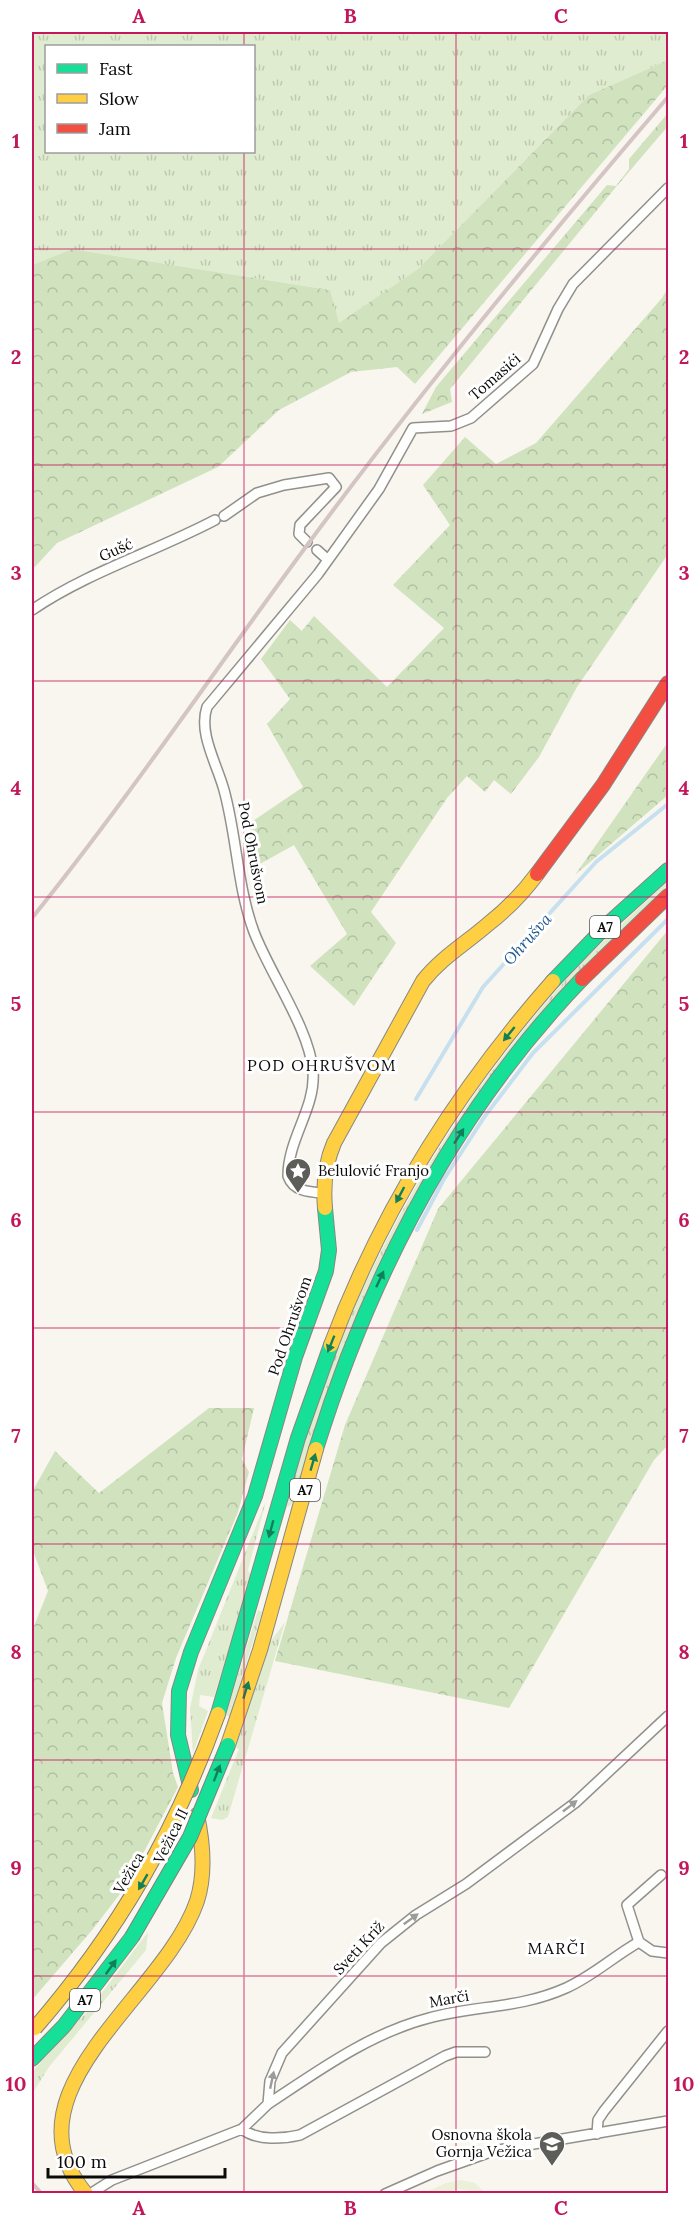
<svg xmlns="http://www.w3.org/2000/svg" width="700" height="2225" viewBox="0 0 700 2225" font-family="Lora,serif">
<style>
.grass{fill:url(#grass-tufts);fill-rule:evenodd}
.forest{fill:url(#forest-crowns)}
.pitch{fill:#eaf0d9}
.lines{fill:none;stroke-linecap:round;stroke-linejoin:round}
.stream{stroke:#c7e0ef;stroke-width:4}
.street-casing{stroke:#91908d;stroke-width:12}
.fast-casing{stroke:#888783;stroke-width:16}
.slow-casing{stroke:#888783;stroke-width:16}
.jam-casing{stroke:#888783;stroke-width:16}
.street{stroke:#fefefc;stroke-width:9}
.fast{stroke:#16e098;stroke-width:14}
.slow{stroke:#ffcf43;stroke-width:14}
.jam{stroke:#f24e42;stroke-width:14}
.rail{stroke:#d4c5c4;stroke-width:4}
.fast-bridge-casing{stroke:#7e7e7a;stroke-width:16;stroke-linecap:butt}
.slow-bridge-casing{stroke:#7e7e7a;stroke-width:16;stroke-linecap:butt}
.fast-bridge{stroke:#16e098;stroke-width:14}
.slow-bridge{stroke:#ffcf43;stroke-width:14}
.oneway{fill:#118058}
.oneway2{fill:#9c9c9b}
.grid{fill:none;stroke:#c2185b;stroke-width:1.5;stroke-opacity:0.55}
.labels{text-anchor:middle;stroke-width:6;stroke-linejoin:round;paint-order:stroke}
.shield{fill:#fff;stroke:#545454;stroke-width:1.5}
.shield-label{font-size:14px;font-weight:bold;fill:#0a0a0a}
.street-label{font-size:15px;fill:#0a0a0a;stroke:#fff}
.poi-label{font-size:15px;fill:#0a0a0a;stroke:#fff;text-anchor:start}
.water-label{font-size:16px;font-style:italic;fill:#205a8f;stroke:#fff}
.neighbourhood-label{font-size:16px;letter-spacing:1.5px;fill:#0a0a0a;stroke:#fff}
.neatline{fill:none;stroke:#c2185b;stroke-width:2}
.grid-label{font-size:20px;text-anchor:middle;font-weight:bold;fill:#c2185b}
</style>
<defs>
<pattern id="grass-tufts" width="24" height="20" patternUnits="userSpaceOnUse" patternTransform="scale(1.5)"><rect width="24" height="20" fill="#e0eccf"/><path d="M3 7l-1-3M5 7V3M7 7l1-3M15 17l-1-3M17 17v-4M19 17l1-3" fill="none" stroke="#bfc9b0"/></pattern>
<pattern id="forest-crowns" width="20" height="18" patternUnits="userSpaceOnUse" patternTransform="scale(1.5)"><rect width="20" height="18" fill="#d0e3be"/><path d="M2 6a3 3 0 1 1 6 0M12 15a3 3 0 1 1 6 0" fill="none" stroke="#b1c1a2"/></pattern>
</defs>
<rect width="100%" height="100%" fill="#f8f6ee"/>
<!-- grass -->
<path class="grass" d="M32,32H668V60L589,95L418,269L338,324L330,290L72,249L32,265ZM46,46H254V152H46Z
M668,881V885L658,894L442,1148L291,1505L287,1507C332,1320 424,1145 549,999C585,956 627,919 668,881Z
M266,1501L248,1570L251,1575L214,1697L200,1695L199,1706L208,1711L193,1753L190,1709L198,1670Z
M258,1610L262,1612L230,1717L226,1715Z
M285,1622L228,1817L222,1820L211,1818L239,1749L235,1747L268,1645Z
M148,1932L146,1950L49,2067L32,2094V2072L91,2007Z"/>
<!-- forest -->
<path class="forest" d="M668,60V85L415,384L397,367L351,372L279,410L218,467L57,543L32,570V265L72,249L330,290L339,323L418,269L589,95Z
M668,113V126L616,187L450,389L452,402L422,414L436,387L607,185L616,186L629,169V159Z
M668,288V554L577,687L539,757L511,794L494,780L485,792L467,776L447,798L371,912L396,943L354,1006L310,966L347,934L294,845L251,869L244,827L303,787L267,724L290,699L261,659L290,620L302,631L314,616L387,687L444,628L393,585L450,525L423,485L465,437L496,464L536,443L662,298Z
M668,742V795L575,875Z
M668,930V1445L654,1460L509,1708L275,1661L345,1425L438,1209Z
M209,1408H254L242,1459L249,1472L238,1512L176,1658L162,1703L173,1773L178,1787L126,1886L93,1929L32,2000V1631L48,1591L32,1548V1492L55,1451L99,1493Z"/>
<!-- pitch -->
<path class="pitch" d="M461,2180L475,2183L485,2193L458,2189L446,2193H424L446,2183Z"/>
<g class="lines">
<!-- stream -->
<path class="stream" d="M416,1099L483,987L596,862L668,804
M417,1230L444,1179L485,1116L533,1053L668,919"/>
<!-- street casing -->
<g class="street-casing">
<path id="street" d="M224,516L257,493L284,485L329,478L336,487L300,525L299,534L307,542
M317,550L327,559
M32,610C88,572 154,552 215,520
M323,1193C309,1192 293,1191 288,1176C288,1138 316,1108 313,1071C309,1028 270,974 254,932C237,886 237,837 224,790C217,764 198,733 207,707L318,574L379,489L413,428L451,426L471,418L533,364L558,309L573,284L668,188
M639,1942L652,1951L668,1953
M268,2104C318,2071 370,2033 429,2018C476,2005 519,2009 566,1988C593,1976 614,1956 639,1942L627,1905L661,1875
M242,2129C257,2141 283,2139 300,2135L445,2056L456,2052H485
M597,2134L598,2120L604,2111L668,2031
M90,2194L112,2180L242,2129L268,2104L270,2081L282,2053L381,1943L416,1915L466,1884L575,1803L668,1716
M385,2194L437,2171L493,2151L668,2121"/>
</g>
<!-- fast casing -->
<g class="fast-casing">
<path id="fast" d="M553,981L608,924L668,870
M316,1449C370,1275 454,1112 582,979
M218,1714L298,1438L331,1345
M191,1790L178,1735L179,1691L191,1652L255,1496L295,1357L326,1271L329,1250L325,1208
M32,2059L64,2026L132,1937"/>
</g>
<!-- slow casing -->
<g class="slow-casing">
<path id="slow" d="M325,1208C323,1185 325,1164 334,1143L423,981C441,958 465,944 487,925C505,911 523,893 537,874
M331,1345C381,1211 459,1088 553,981
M228,1745L260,1650L316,1449
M86,2194C0,2090 164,1998 197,1901C206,1873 203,1843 197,1815"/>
</g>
<!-- jam casing -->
<g class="jam-casing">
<path id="jam" d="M537,874L603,785L668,683
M582,979L668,896"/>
</g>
<!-- street -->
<use href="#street" class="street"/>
<!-- fast -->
<use href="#fast" class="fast"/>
<!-- slow -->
<use href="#slow" class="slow"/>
<!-- jam -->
<use href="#jam" class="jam"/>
<!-- rail -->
<path class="rail" d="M32,918C128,799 214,671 305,548C420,392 542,244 668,97
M32,2183L42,2194"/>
<!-- fast-bridge casing -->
<g class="fast-bridge-casing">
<path id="fast-bridge" d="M132,1937L190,1837L228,1745"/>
</g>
<!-- slow-bridge casing -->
<g class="slow-bridge-casing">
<path id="slow-bridge" d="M35,2028C118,1932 175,1833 218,1714"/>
</g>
<!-- fast-bridge -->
<use href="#fast-bridge" class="fast-bridge"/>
<!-- slow-bridge -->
<use href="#slow-bridge" class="slow-bridge"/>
</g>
<!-- one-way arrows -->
<defs><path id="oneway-solid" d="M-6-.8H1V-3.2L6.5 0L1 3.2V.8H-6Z" transform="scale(1.5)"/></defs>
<g class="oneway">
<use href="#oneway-solid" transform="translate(509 1034) rotate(129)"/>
<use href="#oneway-solid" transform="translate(459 1136) rotate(-57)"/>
<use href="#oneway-solid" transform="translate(400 1195) rotate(118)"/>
<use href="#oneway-solid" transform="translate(380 1279) rotate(-65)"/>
<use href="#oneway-solid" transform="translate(331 1344) rotate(112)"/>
<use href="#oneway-solid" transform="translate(313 1462) rotate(-74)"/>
<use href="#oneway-solid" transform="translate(271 1529) rotate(105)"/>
<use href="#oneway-solid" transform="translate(246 1690) rotate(-73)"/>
<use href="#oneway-solid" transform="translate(217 1773) rotate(-69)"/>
<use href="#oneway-solid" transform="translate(143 1882) rotate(120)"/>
<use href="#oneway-solid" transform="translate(111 1967) rotate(-54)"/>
</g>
<g class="oneway2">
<use href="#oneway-solid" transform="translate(570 1806) rotate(-38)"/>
<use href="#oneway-solid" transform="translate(411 1919) rotate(-36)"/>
<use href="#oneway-solid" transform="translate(272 2080) rotate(-78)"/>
</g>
<!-- grid -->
<path class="grid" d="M244,32V46M456,32V2194M244,152V2194M32,249H668M32,465H668M32,681H668M32,897H668M32,1112H668M32,1328H668M32,1544H668M32,1760H668M32,1976H668"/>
<!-- icons -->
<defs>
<g id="sight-pin" transform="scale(1.35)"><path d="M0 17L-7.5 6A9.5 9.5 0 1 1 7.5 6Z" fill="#5d5d5a" stroke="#fff"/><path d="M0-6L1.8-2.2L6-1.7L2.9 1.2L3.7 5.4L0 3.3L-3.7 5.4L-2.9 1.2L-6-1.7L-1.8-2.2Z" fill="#fff"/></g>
<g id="school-pin" transform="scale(1.35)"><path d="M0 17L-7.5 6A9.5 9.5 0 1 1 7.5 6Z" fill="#5d5d5a" stroke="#fff"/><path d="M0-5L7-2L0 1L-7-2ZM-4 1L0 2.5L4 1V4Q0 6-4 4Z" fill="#fff"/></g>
</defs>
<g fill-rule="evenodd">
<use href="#sight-pin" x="298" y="1171"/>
<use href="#school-pin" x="552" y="2144"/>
</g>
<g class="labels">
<!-- shield labels -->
<g class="shield">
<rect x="590" y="916" width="30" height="22" rx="4.5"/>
<rect x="290" y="1479" width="30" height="22" rx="4.5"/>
<rect x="70" y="1989" width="30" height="22" rx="4.5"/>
</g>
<g class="shield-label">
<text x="605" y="932">A7</text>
<text x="305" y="1495">A7</text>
<text x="85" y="2005">A7</text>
</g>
<!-- street labels -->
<g class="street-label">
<text transform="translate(495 377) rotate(-41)" y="5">Tomasići</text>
<text transform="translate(116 550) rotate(-24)" y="5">Gušć</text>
<text transform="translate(253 853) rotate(79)" y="5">Pod Ohrušvom</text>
<text transform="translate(290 1326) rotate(-71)" y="5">Pod Ohrušvom</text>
<text transform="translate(171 1836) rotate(-64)" y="5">Vežica II</text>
<text transform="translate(129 1873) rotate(-60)" y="5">Vežica</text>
<text transform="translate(359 1948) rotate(-47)" y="5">Sveti Križ</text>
<text transform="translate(449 1999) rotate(-10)" y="5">Marči</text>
</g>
<!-- poi labels -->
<g class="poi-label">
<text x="318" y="1176">Belulović Franjo</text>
<text x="532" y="2140" text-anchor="end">Osnovna škola<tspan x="532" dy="17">Gornja Vežica</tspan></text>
</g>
<!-- water labels -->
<g class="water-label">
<text transform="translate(527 939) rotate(-48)" y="6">Ohrušva</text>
</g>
<!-- neighbourhood labels -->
<g class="neighbourhood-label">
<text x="322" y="1071">POD OHRUŠVOM</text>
<text x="557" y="1954">MARČI</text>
</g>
</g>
<!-- border -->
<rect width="700" height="2225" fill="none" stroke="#ffffff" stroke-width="66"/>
<!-- legend -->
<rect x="45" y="45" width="210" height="108" fill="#ffffff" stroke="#9d9d9d" stroke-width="1.5"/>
<rect x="57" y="64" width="30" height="9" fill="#16e098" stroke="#9d9d9d" stroke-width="1.5"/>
<text x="99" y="75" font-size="18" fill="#0a0a0a">Fast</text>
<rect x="57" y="94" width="30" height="9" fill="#ffcf43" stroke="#9d9d9d" stroke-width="1.5"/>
<text x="99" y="105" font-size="18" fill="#0a0a0a">Slow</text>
<rect x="57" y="124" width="30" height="9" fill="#f24e42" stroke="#9d9d9d" stroke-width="1.5"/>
<text x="99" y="135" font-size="18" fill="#0a0a0a">Jam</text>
<!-- scale -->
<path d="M48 2168v9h177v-9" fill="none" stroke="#0a0a0a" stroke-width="3"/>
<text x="57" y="2168" font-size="18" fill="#0a0a0a" stroke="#ffffff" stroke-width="4.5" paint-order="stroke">100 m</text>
<rect x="33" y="33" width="634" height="2159" class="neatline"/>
<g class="grid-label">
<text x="139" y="23">A</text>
<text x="350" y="23">B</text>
<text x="561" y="23">C</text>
<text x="16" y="148">1</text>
<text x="684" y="148">1</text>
<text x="16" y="364">2</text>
<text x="684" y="364">2</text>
<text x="16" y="580">3</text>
<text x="684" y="580">3</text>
<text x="16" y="795">4</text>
<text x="684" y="795">4</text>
<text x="16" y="1011">5</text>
<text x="684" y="1011">5</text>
<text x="16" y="1227">6</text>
<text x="684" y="1227">6</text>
<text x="16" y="1443">7</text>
<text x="684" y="1443">7</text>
<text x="16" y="1659">8</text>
<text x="684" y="1659">8</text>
<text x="16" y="1875">9</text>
<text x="684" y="1875">9</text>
<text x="16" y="2091">10</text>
<text x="684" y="2091">10</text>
<text x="139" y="2215">A</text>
<text x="350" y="2215">B</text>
<text x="561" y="2215">C</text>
</g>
</svg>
